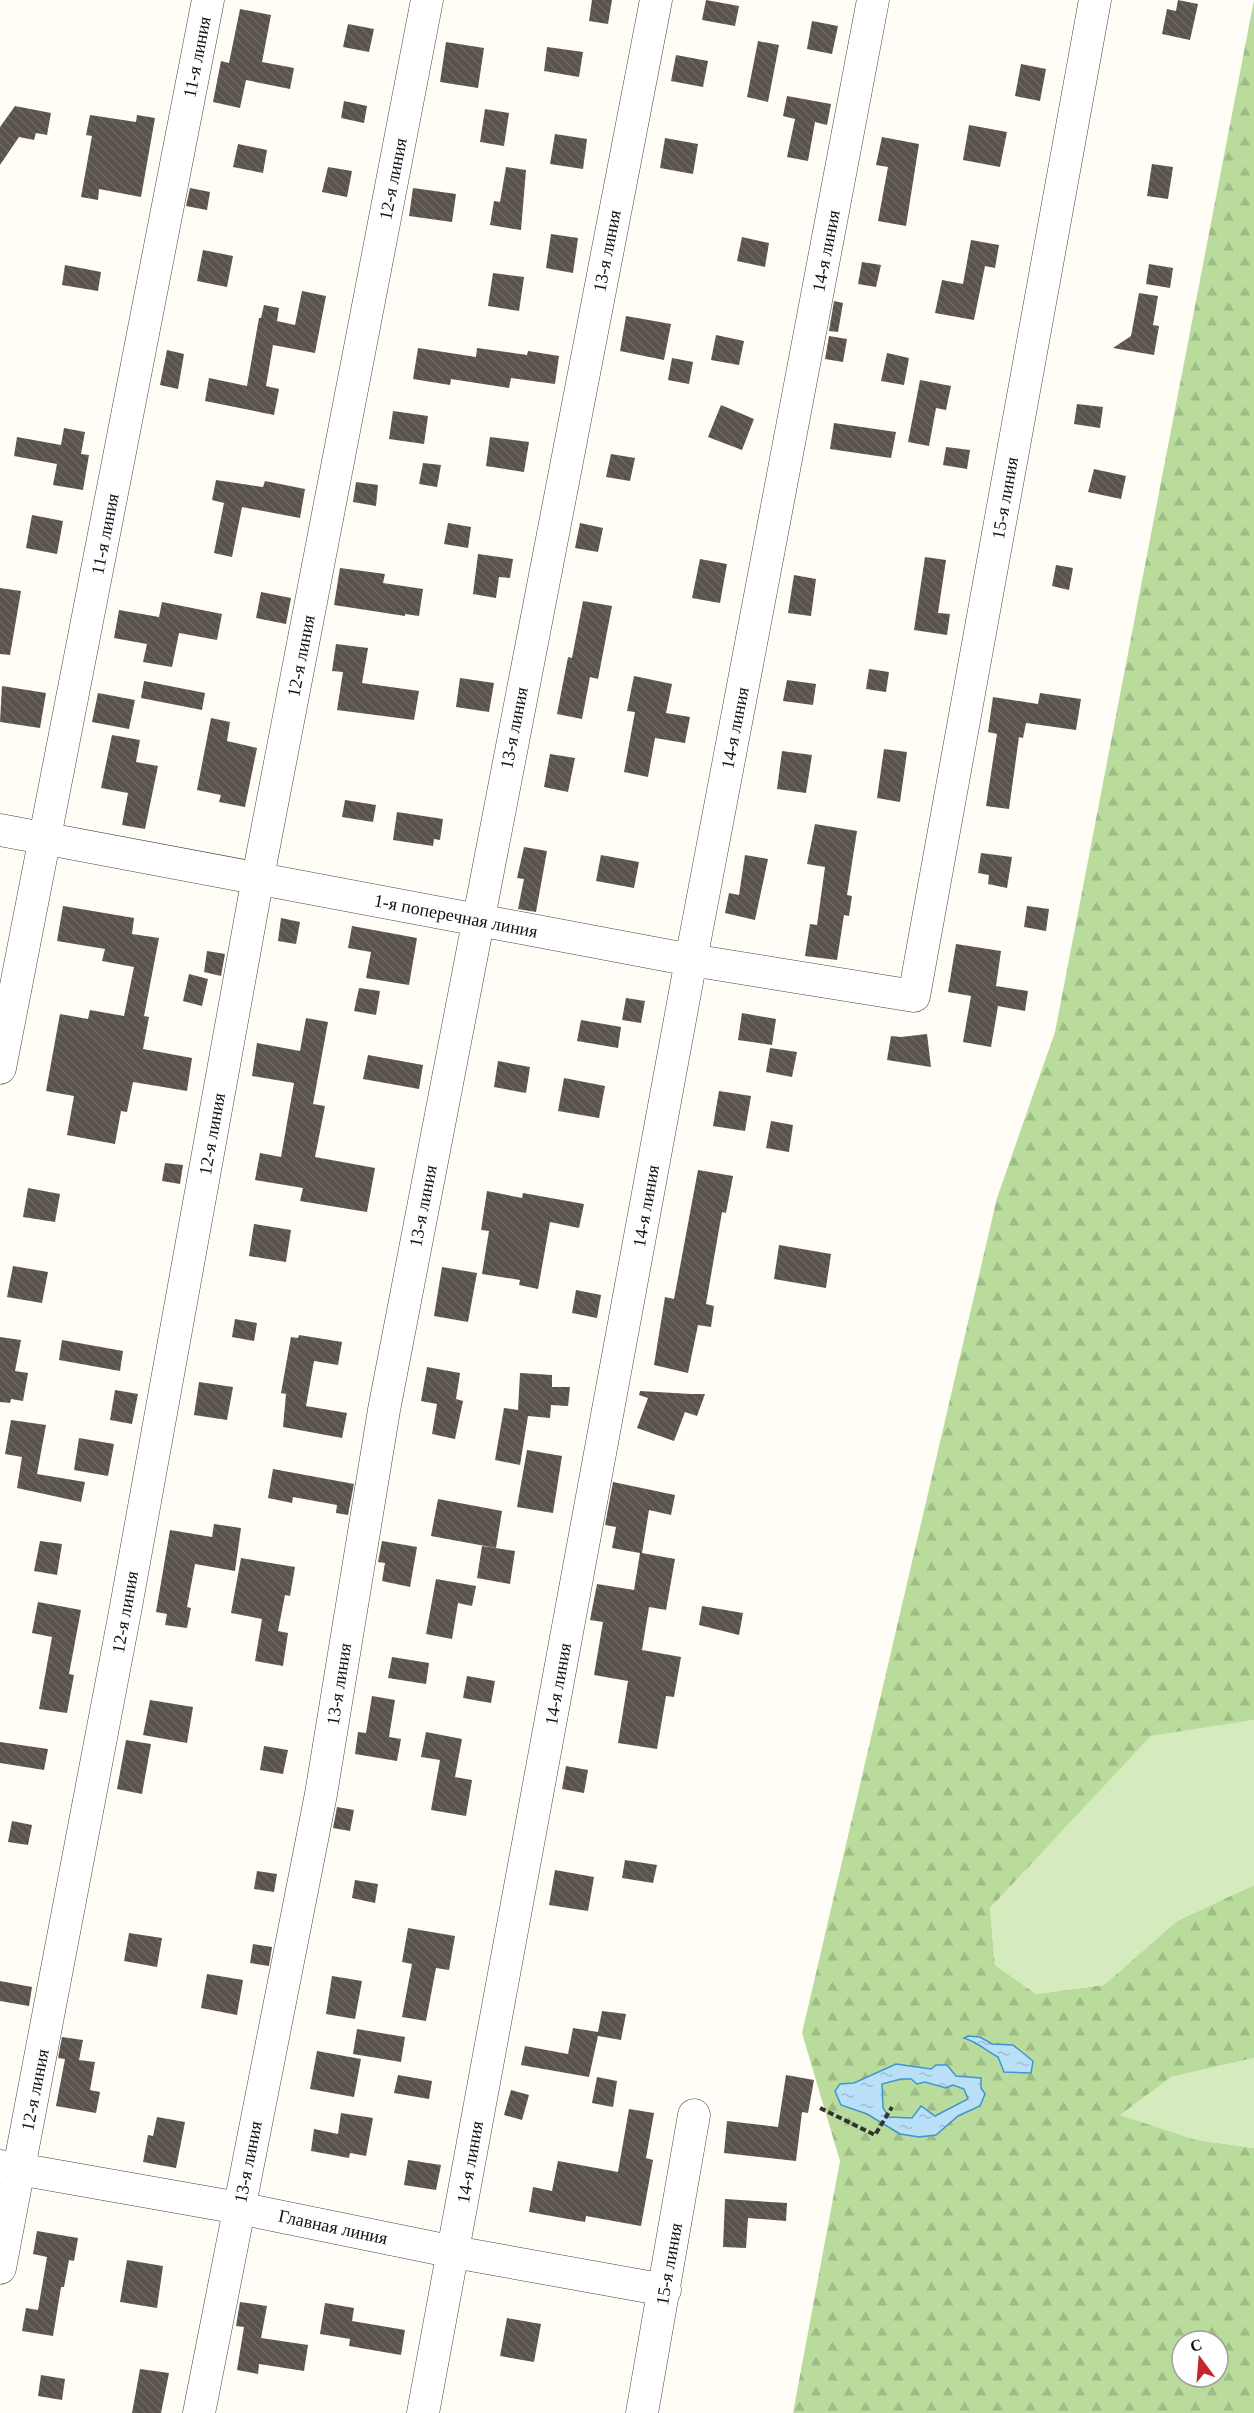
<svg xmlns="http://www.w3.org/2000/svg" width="1254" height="2413" viewBox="0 0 1254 2413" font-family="Georgia,serif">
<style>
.grass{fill:#d5ebbd}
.forest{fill:url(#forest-firs);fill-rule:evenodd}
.water{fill:url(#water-ripples);stroke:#3f96cf;stroke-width:1.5;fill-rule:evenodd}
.building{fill:url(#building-back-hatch)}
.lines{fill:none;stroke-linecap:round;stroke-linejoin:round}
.minor-casing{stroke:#444;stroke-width:33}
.path{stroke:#333;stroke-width:4;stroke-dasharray:6 3;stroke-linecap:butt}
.minor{stroke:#fff;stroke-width:32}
.labels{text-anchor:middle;stroke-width:6;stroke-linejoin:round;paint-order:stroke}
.street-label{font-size:18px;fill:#111;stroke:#fff}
</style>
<defs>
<pattern id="forest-firs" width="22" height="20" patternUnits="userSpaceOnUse" patternTransform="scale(1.5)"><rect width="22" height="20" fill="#b9dc9c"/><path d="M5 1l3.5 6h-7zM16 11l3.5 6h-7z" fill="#9ebc85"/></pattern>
<pattern id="water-ripples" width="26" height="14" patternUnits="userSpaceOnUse" patternTransform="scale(1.5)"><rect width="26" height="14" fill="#b9e0f7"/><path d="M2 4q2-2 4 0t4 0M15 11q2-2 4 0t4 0" fill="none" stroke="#9ebfd3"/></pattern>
<pattern id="building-back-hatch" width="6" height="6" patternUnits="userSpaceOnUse" patternTransform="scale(1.5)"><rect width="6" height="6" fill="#5a524d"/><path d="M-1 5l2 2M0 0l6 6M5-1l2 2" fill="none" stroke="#6d6662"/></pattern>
</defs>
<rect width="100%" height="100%" fill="#fffdf5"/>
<!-- grass -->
<path class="grass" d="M1254,1720V1885L1177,1921L1104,1985L1036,1994L995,1965L990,1908L1151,1736Z
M1254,2058V2148L1196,2140L1119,2115L1171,2077Z"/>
<!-- forest -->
<path class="forest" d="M1254,0V1720L1151,1736L990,1908L995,1965L1036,1994L1104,1985L1177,1921L1254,1885V2058L1171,2077L1120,2115L1196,2140L1254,2148V2413H793L840,2161L802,2033L997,1198L1055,1032ZM1182,2341H1218V2377H1182Z"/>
<!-- water -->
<path class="water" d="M968,2036L980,2037L992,2044L1013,2045L1033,2061L1031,2073L1004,2072L998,2057C985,2050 979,2043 964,2038Z
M896,2064L931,2069L936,2065H947L956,2076L981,2078V2088L985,2094L980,2106L958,2116L936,2135L919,2137L900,2134L867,2114L841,2105L835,2091L840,2084L854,2083ZM901,2079H911L917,2084L925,2082L946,2088L953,2085L964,2089L968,2099L935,2116L921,2106L912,2118L889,2117L883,2108L882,2084Z"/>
<!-- building -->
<path class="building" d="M592,0H612L608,24L589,21Z
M706,0L739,6L735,26L702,20Z
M1178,0L1198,4L1190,40L1162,34L1167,9L1176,11Z
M240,9L271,15L262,62L294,68L290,89L246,80L240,108L213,102L221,61L229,63Z
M812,21L838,26L832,54L807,49Z
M348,24L374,29L369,52L343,47Z
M758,41L779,45L768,102L747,97Z
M446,42L484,48L478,88L440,82Z
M547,47L583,52L579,77L544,71Z
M676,55L708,61L703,87L671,81Z
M1021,64L1046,69L1040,101L1015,96Z
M787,96L831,104L827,125L815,122L808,161L787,157L795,119L783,116Z
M344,101L367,106L364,123L341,118Z
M15,106L51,113L47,135L36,133L34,140L19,137L0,165V127Z
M485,109L509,113L504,146L480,142Z
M90,115L136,122L137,115L155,118L141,197L99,189L98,200L81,197L92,136L86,135Z
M969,125L1007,132L1000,167L963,160Z
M555,134L587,139L583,169L550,164Z
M882,137L919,144L906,226L878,221L888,167L876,165Z
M665,138L698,144L693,174L660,168Z
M238,144L267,150L263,173L233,167Z
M1152,164L1173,167L1168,199L1147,196Z
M328,167L352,171L347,197L322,192Z
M506,167L526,170L521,230L490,225L494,201L500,202Z
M190,188L210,192L207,210L186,206Z
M413,188L456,194L452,222L409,216Z
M551,234L578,238L573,273L546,268Z
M742,237L769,243L765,267L737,261Z
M971,240L999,245L995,268L985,266L974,320L935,313L942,280L963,284Z
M203,250L233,256L227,287L197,281Z
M862,262L881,265L876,287L858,284Z
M1149,264L1173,268L1170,288L1146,284Z
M65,265L101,272L98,291L62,285Z
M493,273L524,277L519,311L488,306Z
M302,291L326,296L315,353L273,345L266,386L279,389L274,415L205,401L209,378L247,386L259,318H261L264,305L279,308L277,321L295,325Z
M1139,293L1158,296L1153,325L1159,326L1154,355L1113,348L1131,336Z
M834,301L843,303L838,332L829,331Z
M626,316L671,324L664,360L620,351Z
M716,335L744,341L739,365L711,360Z
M829,336L847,339L843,362L825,359Z
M418,348L476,357L477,348L527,355L528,351L559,356L555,384L511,378L509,388L451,379L450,385L413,379Z
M167,350L184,354L178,389L160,385Z
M887,353L909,358L904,385L881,381Z
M672,358L693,362L689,384L668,380Z
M920,380L951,386L946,410L936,408L929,446L908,442Z
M1077,404L1103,407L1100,428L1074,424Z
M721,405L754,419L742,450L708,437Z
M393,411L428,416L424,444L389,439Z
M834,423L896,432L891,458L830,449Z
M64,428L85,432L81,454L89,455L83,490L53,485L57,464L14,456L17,437L61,445Z
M490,437L529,442L524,472L486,466Z
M946,447L970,450L967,469L943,465Z
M611,454L635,458L630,481L606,477Z
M423,463L441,465L437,487L419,484Z
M1094,469L1126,476L1121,499L1088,492Z
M216,480L263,487L265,481L305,489L300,518L242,507L232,557L214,553L224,503L212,500Z
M356,482L378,485L376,506L353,502Z
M32,515L63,521L57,554L26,548Z
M448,523L471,527L468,548L444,544Z
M580,523L603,528L598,552L575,548Z
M478,554L513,559L510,578L499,577L496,598L473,594Z
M925,557L946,560L938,613L950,614L947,635L914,630Z
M700,559L727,564L720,603L692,598Z
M1056,565L1073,568L1069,590L1052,586Z
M340,568L385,574L383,583L423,589L419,616L405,614V616L334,605Z
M794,575L816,579L811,616L788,613Z
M0,588L21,591L10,655L0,654Z
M261,592L291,598L286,624L256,618Z
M583,601L612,606L598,679L590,677L582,719L557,714L568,657L572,658Z
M162,602L222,614L217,640L179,633L172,667L143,662L147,644L114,638L119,610L159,617Z
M336,644L368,648L362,683L419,691L414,720L337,710L343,672L332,671Z
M869,669L889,672L886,692L866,689Z
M634,676L672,684L666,713L690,717L685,743L655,738L648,777L624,772L635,712L627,711Z
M460,678L494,683L489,712L456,707Z
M787,680L816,684L813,705L783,701Z
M144,681L205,693L202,710L141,698Z
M2,686L46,693L40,728L0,722Z
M98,693L135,700L129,729L92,722Z
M1040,693L1081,699L1076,730L1026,723L1023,738L1019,737L1009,809L986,806L997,734L988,732L993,697L1038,704Z
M211,718L230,722L227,741L257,748L245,807L219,802L221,795L197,790Z
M112,735L140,740L136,762L158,766L145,829L122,825L128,793L101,788Z
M884,749L907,752L900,802L877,798Z
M782,751L812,755L806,793L777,789Z
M550,754L575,758L568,792L544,787Z
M345,800L376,805L373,822L342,817Z
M397,812L443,819L440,840L434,839L433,846L393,840Z
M815,824L857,831L847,895L852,896L849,916L844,915L837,960L805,956L810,924L817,925L825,867L807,864Z
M524,847L547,851L536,912L518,909L524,879L517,878Z
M981,853L1012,857L1007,888L988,884L989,875L978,873Z
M601,855L639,862L634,888L596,881Z
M745,855L768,859L755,920L725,913L729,893L739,895Z
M63,906L134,918L132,934L159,938L144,1016L149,1017L143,1049L192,1058L187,1091L133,1082L127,1112L121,1111L115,1144L67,1135L74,1096L46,1091L60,1014L88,1019L90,1010L124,1016L134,967L102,961L105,949L57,941Z
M1027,906L1049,909L1046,931L1024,927Z
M281,918L300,922L296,944L278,941Z
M352,926L417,938L409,985L366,978L371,952L348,948Z
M956,944L1001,951L996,986L1028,991L1025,1011L998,1006L991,1047L963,1042L971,996L948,992Z
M207,951L225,954L221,976L204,972Z
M189,974L208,979L202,1006L183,1001Z
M359,988L380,991L376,1015L354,1011Z
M626,998L645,1001L641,1023L622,1020Z
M742,1013L776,1019L772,1045L738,1040Z
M306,1018L328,1022L313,1104L325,1106L315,1157L375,1168L367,1212L300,1201L303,1188L255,1180L260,1153L281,1157L294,1083L252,1076L257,1043L300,1051Z
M581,1020L621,1027L618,1048L577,1041Z
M927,1034L931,1067L887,1060L891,1036L901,1037Z
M770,1048L797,1052L792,1077L766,1072Z
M368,1055L423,1065L419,1089L363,1079Z
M498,1061L530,1067L526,1093L494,1087Z
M564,1078L605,1086L599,1118L558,1111Z
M719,1091L751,1096L745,1131L713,1126Z
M771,1121L793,1125L789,1152L766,1148Z
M165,1163L183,1165L180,1184L162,1181Z
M698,1170L733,1176L726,1213L722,1212L706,1304L714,1306L711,1327L698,1325L688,1373L654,1365L665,1297L674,1299Z
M28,1188L60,1194L55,1222L23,1217Z
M487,1191L522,1198L523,1193L584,1204L579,1228L550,1222L538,1289L519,1285L520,1280L482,1274L489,1231L481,1230Z
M254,1224L291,1230L286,1262L249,1256Z
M779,1245L831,1254L826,1288L774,1279Z
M13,1266L48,1272L42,1303L7,1297Z
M442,1267L477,1273L468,1322L434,1316Z
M576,1290L601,1295L597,1318L572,1313Z
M235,1319L257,1323L254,1341L232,1337Z
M299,1335L342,1342L338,1365L314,1361L306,1406L347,1413L342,1438L283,1427L286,1394L281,1393L291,1337L298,1338Z
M0,1337L21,1340L15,1371L28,1373L23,1401L11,1399L10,1403L0,1402Z
M62,1340L123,1351L120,1371L59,1360Z
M427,1367L460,1373L456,1399L463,1401L455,1439L432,1434L437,1404L421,1401Z
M520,1373L552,1375V1387H570L568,1406L551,1405L550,1418L528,1416L520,1465L495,1460L504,1408L518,1410Z
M199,1382L233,1387L227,1420L194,1415Z
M115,1390L138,1394L132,1424L110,1420Z
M640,1391L691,1394H705L697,1416L685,1412L674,1441L637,1428L648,1398L639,1395Z
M11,1420L46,1425L37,1474L85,1482L81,1502L17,1488L22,1457L5,1454Z
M79,1438L114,1444L108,1476L74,1470Z
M527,1450L562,1456L553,1513L517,1507Z
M273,1469L354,1484L348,1515L336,1513L337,1505L293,1497L292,1503L268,1498Z
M613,1482L675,1495L671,1515L649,1510L642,1553L675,1559L666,1610L649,1607L642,1650L681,1657L674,1697L666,1696L657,1749L618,1743L628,1681L594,1675L603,1622L590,1620L597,1584L634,1590L640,1553L612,1548L616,1527L605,1525Z
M438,1499L502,1511L496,1548L431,1536Z
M214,1524L241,1528L235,1571L195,1564L187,1607L191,1608L187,1628L165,1625L167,1614L156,1612L170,1530L212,1537Z
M40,1541L62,1544L57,1575L34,1571Z
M382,1541L417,1547L410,1587L382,1581L385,1563L378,1562Z
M482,1546L515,1551L510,1584L477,1578Z
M241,1558L295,1567L290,1596L285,1595L278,1631L288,1633L283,1666L255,1661L262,1619L231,1613Z
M436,1579L476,1586L472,1606L458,1603L452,1639L426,1634Z
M38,1602L81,1610L69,1674L74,1675L67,1713L39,1709L52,1637L32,1633Z
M702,1606L743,1613L739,1635L699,1625Z
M392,1657L429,1663L426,1684L388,1678Z
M467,1676L495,1681L491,1703L463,1698Z
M372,1696L395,1700L389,1737L401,1739L397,1761L355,1754L358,1732L366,1733Z
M150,1700L193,1707L187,1743L143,1735Z
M426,1732L462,1739L455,1777L472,1780L466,1816L431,1810L440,1760L421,1757Z
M126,1740L151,1744L142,1794L117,1789Z
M0,1742L48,1749L44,1770L0,1763Z
M264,1746L288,1750L283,1774L260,1770Z
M566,1766L588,1770L584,1793L562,1789Z
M337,1807L354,1810L350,1831L333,1828Z
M12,1821L32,1825L28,1845L8,1842Z
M625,1860L657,1865L653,1883L622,1878Z
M555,1870L594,1877L588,1911L549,1905Z
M257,1871L277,1874L274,1892L254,1889Z
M355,1880L378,1884L375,1903L352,1898Z
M408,1928L455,1936L449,1970L436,1968L426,2021L402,2017L412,1964L402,1962Z
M129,1933L162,1938L157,1967L124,1961Z
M253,1944L272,1947L269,1966L250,1963Z
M207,1974L243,1980L237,2015L201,2008Z
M332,1976L362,1981L355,2019L326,2014Z
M0,1981L32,1987L29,2006L0,2001Z
M602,2011L626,2014L621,2040L598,2036L589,2077L521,2065L525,2046L568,2054L573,2028L598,2032Z
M357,2029L405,2037L401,2062L353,2054Z
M62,2037L83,2040L79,2060L95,2062L90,2090L100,2092L96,2113L56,2106L65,2059L58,2058Z
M317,2051L361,2059L354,2097L310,2089Z
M398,2075L432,2081L429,2099L394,2093Z
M786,2075L814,2080L808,2113L802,2112L796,2161L724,2153L727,2121L778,2127Z
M597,2077L617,2081L613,2107L592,2103Z
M511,2090L529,2095L522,2120L504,2115Z
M629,2109L654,2113L646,2158L653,2160L641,2226L586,2216L585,2222L529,2212L533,2187L552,2191L558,2161L618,2172Z
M341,2113L373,2118L366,2156L350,2153L349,2158L311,2151L314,2129L338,2134Z
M157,2117L185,2122L176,2168L143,2162L148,2135L153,2136Z
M408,2160L441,2165L436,2190L404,2185Z
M725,2199L787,2203L786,2221L748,2218L746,2248L723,2247Z
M37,2231L78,2238L74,2261L69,2260L64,2287H61L53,2336L22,2331L26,2308L38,2310L47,2257L33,2254Z
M127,2260L163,2266L157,2308L120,2302Z
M240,2302L267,2306L261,2338L308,2345L304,2371L259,2364L258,2374L237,2370L244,2327L236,2326Z
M325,2303L354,2308L352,2321L405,2330L401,2355L349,2346L350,2339L320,2334Z
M507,2318L541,2324L534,2362L500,2356Z
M140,2369L169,2373L161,2413H132Z
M41,2375L65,2379L62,2400L38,2396Z"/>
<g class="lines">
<!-- minor casing -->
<g class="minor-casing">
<path id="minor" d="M0,830L691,960L914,996L1095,0
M0,1068L208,0
M1,2166L239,2208L454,2252L665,2290
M0,2268L125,1612L258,877L427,0
M199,2413L321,1794L384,1410L656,0
M423,2413L691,960L873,0
M642,2413L694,2115"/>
</g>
<!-- path -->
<path class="path" d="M820,2108L875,2135L892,2107"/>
<!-- minor -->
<use href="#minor" class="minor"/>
</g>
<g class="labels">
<!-- street labels -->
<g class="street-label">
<text transform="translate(197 57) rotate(-79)" y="6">11-я линия</text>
<text transform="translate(393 179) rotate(-79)" y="6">12-я линия</text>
<text transform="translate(607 251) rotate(-79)" y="6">13-я линия</text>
<text transform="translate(826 251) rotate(-79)" y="6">14-я линия</text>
<text transform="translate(1005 498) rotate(-80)" y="6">15-я линия</text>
<text transform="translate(105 534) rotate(-79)" y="6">11-я линия</text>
<text transform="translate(301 656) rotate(-79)" y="6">12-я линия</text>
<text transform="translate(514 728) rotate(-79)" y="6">13-я линия</text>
<text transform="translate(735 728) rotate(-79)" y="6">14-я линия</text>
<text transform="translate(456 916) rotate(11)" y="6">1-я поперечная линия</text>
<text transform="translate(212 1134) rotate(-80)" y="6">12-я линия</text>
<text transform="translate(423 1206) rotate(-79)" y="6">13-я линия</text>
<text transform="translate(646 1206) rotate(-80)" y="6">14-я линия</text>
<text transform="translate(125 1612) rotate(-80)" y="6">12-я линия</text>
<text transform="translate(339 1684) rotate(-81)" y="6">13-я линия</text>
<text transform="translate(558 1684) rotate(-80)" y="6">14-я линия</text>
<text transform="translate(35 2090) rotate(-79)" y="6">12-я линия</text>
<text transform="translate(248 2162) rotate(-79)" y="6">13-я линия</text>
<text transform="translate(470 2162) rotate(-80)" y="6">14-я линия</text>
<text transform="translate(333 2227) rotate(12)" y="6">Главная линия</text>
<text transform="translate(669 2264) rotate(-80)" y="6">15-я линия</text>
</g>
</g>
<!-- north arrow -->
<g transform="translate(1200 2359) rotate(344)"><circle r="28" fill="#ffffff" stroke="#a0a0a0" stroke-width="1.5"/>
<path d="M0-4.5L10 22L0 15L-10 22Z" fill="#c4262e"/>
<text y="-9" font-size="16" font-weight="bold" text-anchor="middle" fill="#111111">С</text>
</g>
</svg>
